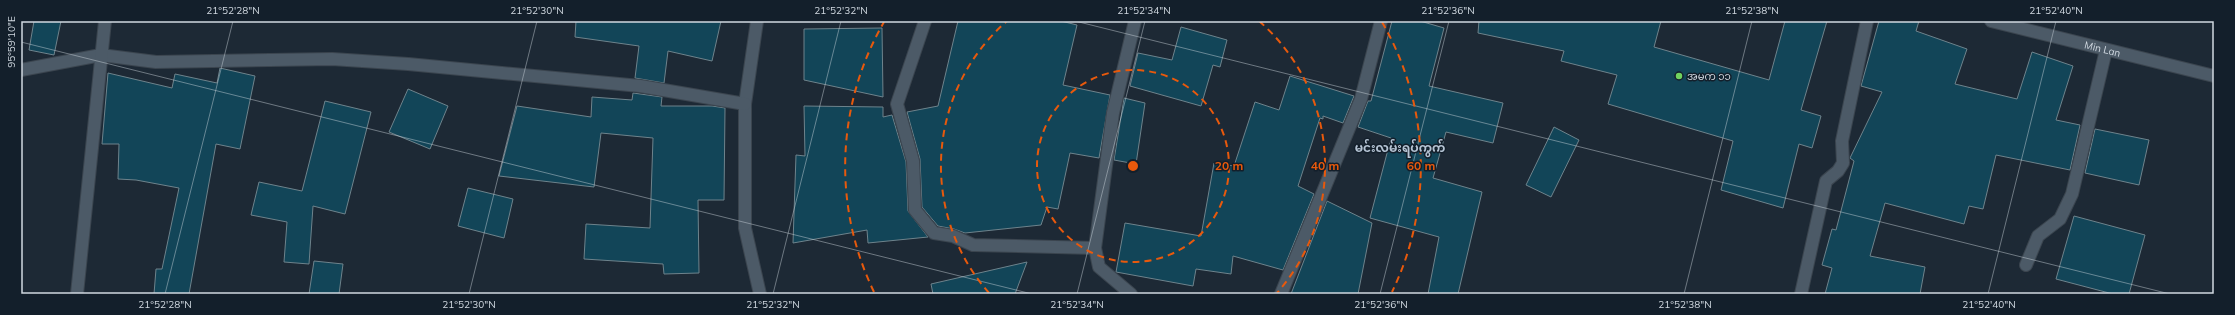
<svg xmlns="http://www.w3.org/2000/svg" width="2235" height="315" viewBox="0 0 2235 315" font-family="Mulish,'Noto Sans Myanmar',sans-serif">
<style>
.building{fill:#124558;stroke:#6e838c}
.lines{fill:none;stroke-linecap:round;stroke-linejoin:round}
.minor-casing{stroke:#3b454f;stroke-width:14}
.minor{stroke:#4c5a67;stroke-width:12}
.ticks{fill:none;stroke:#d1d9e1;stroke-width:1;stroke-opacity:0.45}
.ring{fill:none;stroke:#e8590c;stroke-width:2;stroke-dasharray:7 5}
.poi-dot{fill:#70d35f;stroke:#131f2b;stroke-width:1.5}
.labels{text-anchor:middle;stroke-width:3;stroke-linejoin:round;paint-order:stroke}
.street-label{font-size:10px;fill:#d1d9e1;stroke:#131f2b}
.poi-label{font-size:10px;fill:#d1d9e1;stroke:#131f2b;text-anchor:start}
.quarter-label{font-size:12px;font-weight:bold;fill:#b5c4d4;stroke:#131f2b}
.centre{fill:#e8590c;stroke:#131f2b;stroke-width:2}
.ring-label{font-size:12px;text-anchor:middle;font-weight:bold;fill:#e8590c;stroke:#131f2b;stroke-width:3;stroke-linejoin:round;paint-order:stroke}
.neatline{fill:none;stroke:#d1d9e1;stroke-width:1.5}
.ticks-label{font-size:10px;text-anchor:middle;fill:#d1d9e1}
</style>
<rect width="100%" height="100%" fill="#1d2935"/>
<!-- building -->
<path class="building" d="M34,21H61L54,55L29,50Z
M576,21H721L712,61L668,51L664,83L635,78L639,46L575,37Z
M958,21H1061L1077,25L1063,85L1110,95L1099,158L1070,153L1058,209L1047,207L1041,225L965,233L954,229L938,226L922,207L920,159L907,112L938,106Z
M1392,21H1420L1444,28L1429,86L1503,103L1493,143L1446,132L1433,178L1482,192L1458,294H1428L1439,237L1370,218L1391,138L1358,127L1368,101H1371Z
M1479,21H1661L1654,47L1769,80L1785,21H1827L1801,110L1821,116L1812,148L1799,144L1783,208L1721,190L1733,141L1608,104L1617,75L1561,61L1564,51L1478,33Z
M1879,21H1919L1916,31L1967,49L1955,84L2017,99L2032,52L2073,66L2056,120L2080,125L2070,170L1996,155L1983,209L1969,206L1964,224L1885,203L1870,256L1925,267L1920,294H1825L1832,268L1822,265L1832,229L1836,230L1854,161L1850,158L1882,92L1861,86Z
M1181,27L1227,40L1220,67L1213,65L1201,106L1130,86L1138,53L1172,60Z
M882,28L883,97L804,80V29Z
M220,68L255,76L240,149L216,144L189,294H154L156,269H162L179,188L136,180L118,179L119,144H102L108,73L172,88L175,74L217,83Z
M1290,76L1354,96L1343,123L1323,116V119L1320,118L1298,186L1314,194L1283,270L1233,256L1231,274L1196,269L1193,286L1116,272L1125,223L1201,236L1214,163L1234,166L1255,102L1279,110Z
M408,89L448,106L430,149L389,132Z
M633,93L662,97L661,106H712L725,108L724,200H698L699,273L664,274L663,264L584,259L586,224L650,228L653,138L601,133L594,187L499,176L517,106L591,117L592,97L632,100Z
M1124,98L1145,103L1136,164L1114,160Z
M325,101L371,112L345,214L313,206L309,264L284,262L287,222L251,215L259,182L302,191Z
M804,106L883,107V117L892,115L906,162L908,211L928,237L868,243L867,230L793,243L796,155L805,156Z
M1554,127L1579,140L1551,197L1526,185Z
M2095,129L2149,140L2139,185L2085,173Z
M468,188L513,199L504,238L458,226Z
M1327,201L1372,223L1358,294H1291Z
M2074,216L2145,235L2129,294H2113L2056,279Z
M314,261L343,264L339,294H309Z
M1027,262L1015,294H933L931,284Z"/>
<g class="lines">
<!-- minor casing -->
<g class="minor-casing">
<g id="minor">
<path d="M757,21L745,104V228L760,294"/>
<path d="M925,21L897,104L913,161L915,210L934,233L953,236L973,245L1095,248"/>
<path id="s1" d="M1991,21L2214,76"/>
<path d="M21,70L101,55L156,62L332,59L408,64L640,86L745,104"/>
<path d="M2026,265L2038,236L2060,219L2072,194L2106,50"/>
<path d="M77,294L105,21"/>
<path d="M1131,294L1099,267L1095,248L1113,113L1135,21"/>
<path d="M1281,294L1361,99L1381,21"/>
<path d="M1801,294L1826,181L1838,171L1843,163L1842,141L1867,21"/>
</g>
</g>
<!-- minor -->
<use href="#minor" class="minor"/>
</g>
<!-- ticks -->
<path class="ticks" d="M1075,21L2170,294M2213,21H2214M21,42L1032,294M165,294L233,21M469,294L537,21M773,294L841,21M1077,294L1145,21M1380,294L1449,21M1684,294L1752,21M1988,294L2056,21"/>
<!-- distance rings -->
<g class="ring">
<circle cx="1133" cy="166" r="96"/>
<path d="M989 293A192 192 0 0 1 1007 21M1259 21A192 192 0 0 1 1277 293"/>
<path d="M874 292A288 288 0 0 1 884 22M1382 22A288 288 0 0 1 1392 292"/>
</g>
<!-- markers -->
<circle class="poi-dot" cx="1679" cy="76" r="4"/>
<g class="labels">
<!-- street labels -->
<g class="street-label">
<text dy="4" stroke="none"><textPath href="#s1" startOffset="115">Min Lan</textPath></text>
</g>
<!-- poi labels -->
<g class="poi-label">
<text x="1687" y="80">အမက ၁၁</text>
</g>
<!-- quarter labels -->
<g class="quarter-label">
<text x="1400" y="152">မင်းလမ်းရပ်ကွက်</text>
</g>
</g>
<circle cx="1133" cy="166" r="6" class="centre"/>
<g class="ring-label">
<text x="1229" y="170">20 m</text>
<text x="1325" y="170">40 m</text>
<text x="1421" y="170">60 m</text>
</g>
<!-- border -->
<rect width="2235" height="315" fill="none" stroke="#131f2b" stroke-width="44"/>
<rect x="22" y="22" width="2191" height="271" class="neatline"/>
<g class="ticks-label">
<text x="233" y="14">21°52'28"N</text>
<text x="537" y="14">21°52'30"N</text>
<text x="841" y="14">21°52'32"N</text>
<text x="1144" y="14">21°52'34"N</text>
<text x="1448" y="14">21°52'36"N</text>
<text x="1752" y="14">21°52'38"N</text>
<text x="2056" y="14">21°52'40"N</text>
<text transform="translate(11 42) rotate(-90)" y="4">95°59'10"E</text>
<text x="165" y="308">21°52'28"N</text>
<text x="469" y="308">21°52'30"N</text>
<text x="773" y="308">21°52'32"N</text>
<text x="1077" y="308">21°52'34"N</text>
<text x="1381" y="308">21°52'36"N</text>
<text x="1685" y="308">21°52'38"N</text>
<text x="1989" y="308">21°52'40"N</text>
</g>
</svg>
